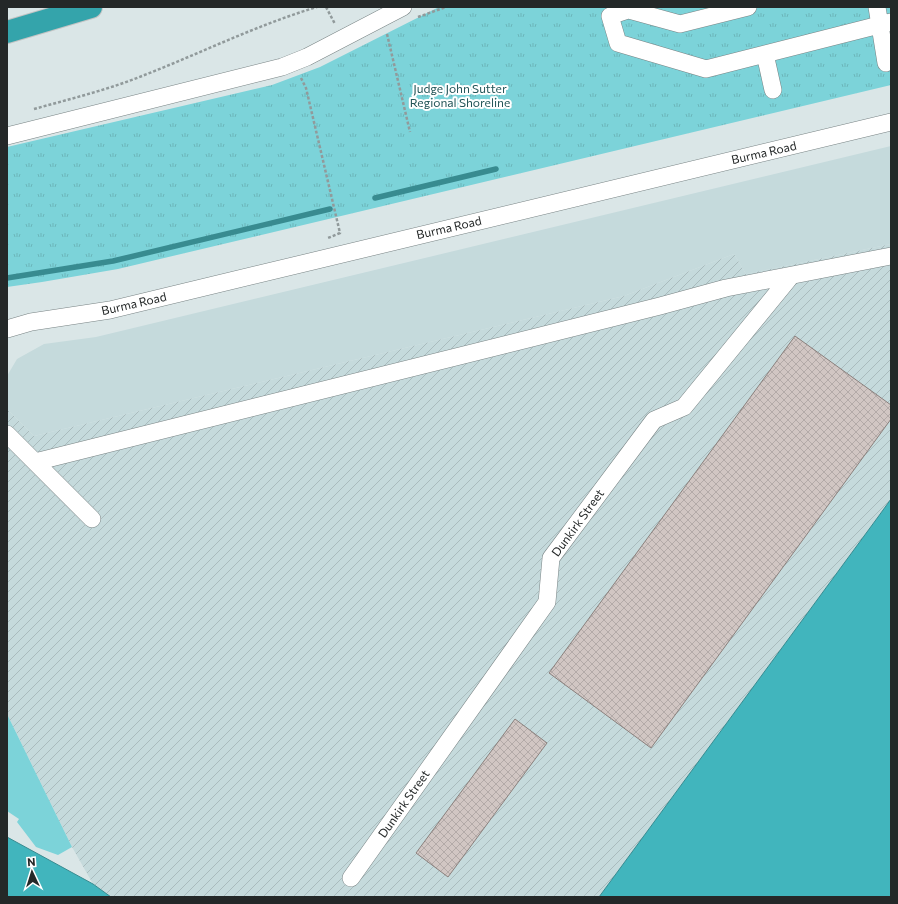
<svg xmlns="http://www.w3.org/2000/svg" width="898" height="904" viewBox="0 0 898 904" font-family="Commissioner,sans-serif">
<style>
.built{fill:#c5dadc}
.industrial{fill:url(#industrial-furrows)}
.grass{fill:#7cd3d9}
.park{fill:url(#park-tufts)}
.water{fill:#41b5bd;stroke:#388b90}
.lines{fill:none;stroke-linecap:round;stroke-linejoin:round}
.stream{stroke:#388b90;stroke-width:5.5}
.building{fill:url(#building-cross-hatch);stroke:#8a807d}
.minor-casing{stroke:#788384;stroke-width:18}
.highway-casing{stroke:#c2c3c3;stroke-width:24}
.path{stroke:#919a9b;stroke-width:2.5;stroke-dasharray:3 2;stroke-linecap:butt}
.minor{stroke:#fff;stroke-width:17}
.highway{stroke:#34a4ab;stroke-width:22}
.labels{text-anchor:middle;stroke-width:4;stroke-linejoin:round;paint-order:stroke}
.park-label{font-size:12px;fill:#235558;stroke:#fff}
.street-label{font-size:12px;fill:#242828;stroke:#fff}
</style>
<defs>
<pattern id="industrial-furrows" width="10" height="10" patternUnits="userSpaceOnUse"><rect width="10" height="10" fill="#c5dadc"/><path d="M-1 1l2-2M0 10L10 0M9 11l2-2" fill="none" stroke="#a9bbbd"/></pattern>
<pattern id="park-tufts" width="24" height="20" patternUnits="userSpaceOnUse"><rect width="24" height="20" fill="#7cd3d9"/><path d="M3 7l-1-3M5 7V3M7 7l1-3M15 17l-1-3M17 17v-4M19 17l1-3" fill="none" stroke="#6bb5ba"/></pattern>
<pattern id="building-cross-hatch" width="8" height="8" patternUnits="userSpaceOnUse"><rect width="8" height="8" fill="#d1c6c3"/><path d="M0 0l8 8M0 8l8-8" fill="none" stroke="#b3aaa8"/></pattern>
</defs>
<rect width="100%" height="100%" fill="#dae6e7"/>
<!-- built -->
<path class="built" d="M891,146V244L746,274L734,254L624,296L34,436L7,409V376L17,359L44,344L96,337Z"/>
<!-- industrial -->
<path class="industrial" d="M891,244V499L599,897H111L93,884L72,847L7,714V409L34,436L624,296L734,254L746,274Z"/>
<!-- grass -->
<path class="grass" d="M7,714L72,847L58,855L36,847L17,822L19,819L7,811Z"/>
<!-- park -->
<path class="park" d="M439,7H891V85L118,269L42,282L7,287V147L272,85L320,67Z"/>
<!-- water -->
<path class="water" d="M891,499V897H599L878,517Z
M7,837L93,884L111,897H7Z"/>
<g class="lines">
<!-- stream -->
<path class="stream" d="M375,198L496,169
M7,278L113,261L330,209"/>
</g>
<!-- building -->
<path class="building" d="M795,336L891,405V419L651,748L549,673Z
M515,719L547,743L448,877L416,853Z"/>
<g class="lines">
<!-- minor casing -->
<g class="minor-casing">
<path id="minor" d="M637,7L610,16L618,43L706,69L891,22
M877,7L886,63
M629,10L680,24L748,7
M765,54L773,90
M7,136L282,67L307,57L403,7
M7,329L31,322L110,310L891,122
M7,434L92,519
M35,462L660,306L726,288L891,256
M351,878L547,602L551,558L654,420L684,407L791,276"/>
</g>
<!-- highway casing -->
<g class="highway-casing">
<path id="highway" d="M7,32L91,7"/>
</g>
<!-- path -->
<path class="path" d="M326,7L335,24
M418,17L446,7
M387,34L410,132
M301,78L306,88L340,233L328,238
M34,109C70,99 107,90 142,76C201,53 257,25 317,7"/>
<!-- minor -->
<use href="#minor" class="minor"/>
<!-- highway -->
<use href="#highway" class="highway"/>
</g>
<g class="labels">
<!-- park labels -->
<g class="park-label">
<text x="460" y="93">Judge John Sutter<tspan x="460" dy="14">Regional Shoreline</tspan></text>
</g>
<!-- street labels -->
<g class="street-label">
<text transform="translate(764 153) rotate(-13)" y="4">Burma Road</text>
<text transform="translate(449 228) rotate(-13)" y="4">Burma Road</text>
<text transform="translate(134 304) rotate(-13)" y="4">Burma Road</text>
<text transform="translate(578 523) rotate(-54)" y="4">Dunkirk Street</text>
<text transform="translate(404 804) rotate(-55)" y="4">Dunkirk Street</text>
</g>
</g>
<!-- border -->
<rect width="898" height="904" fill="none" stroke="#242828" stroke-width="16"/>
<!-- north arrow -->
<g transform="translate(32 872) rotate(356)" stroke="#ffffff" stroke-width="3" paint-order="stroke">
<path d="M0-3L7 15L0 10L-7 15Z" fill="#242828"/>
<text y="-6" font-size="11" font-weight="bold" text-anchor="middle" fill="#242828">N</text>
</g>
</svg>
